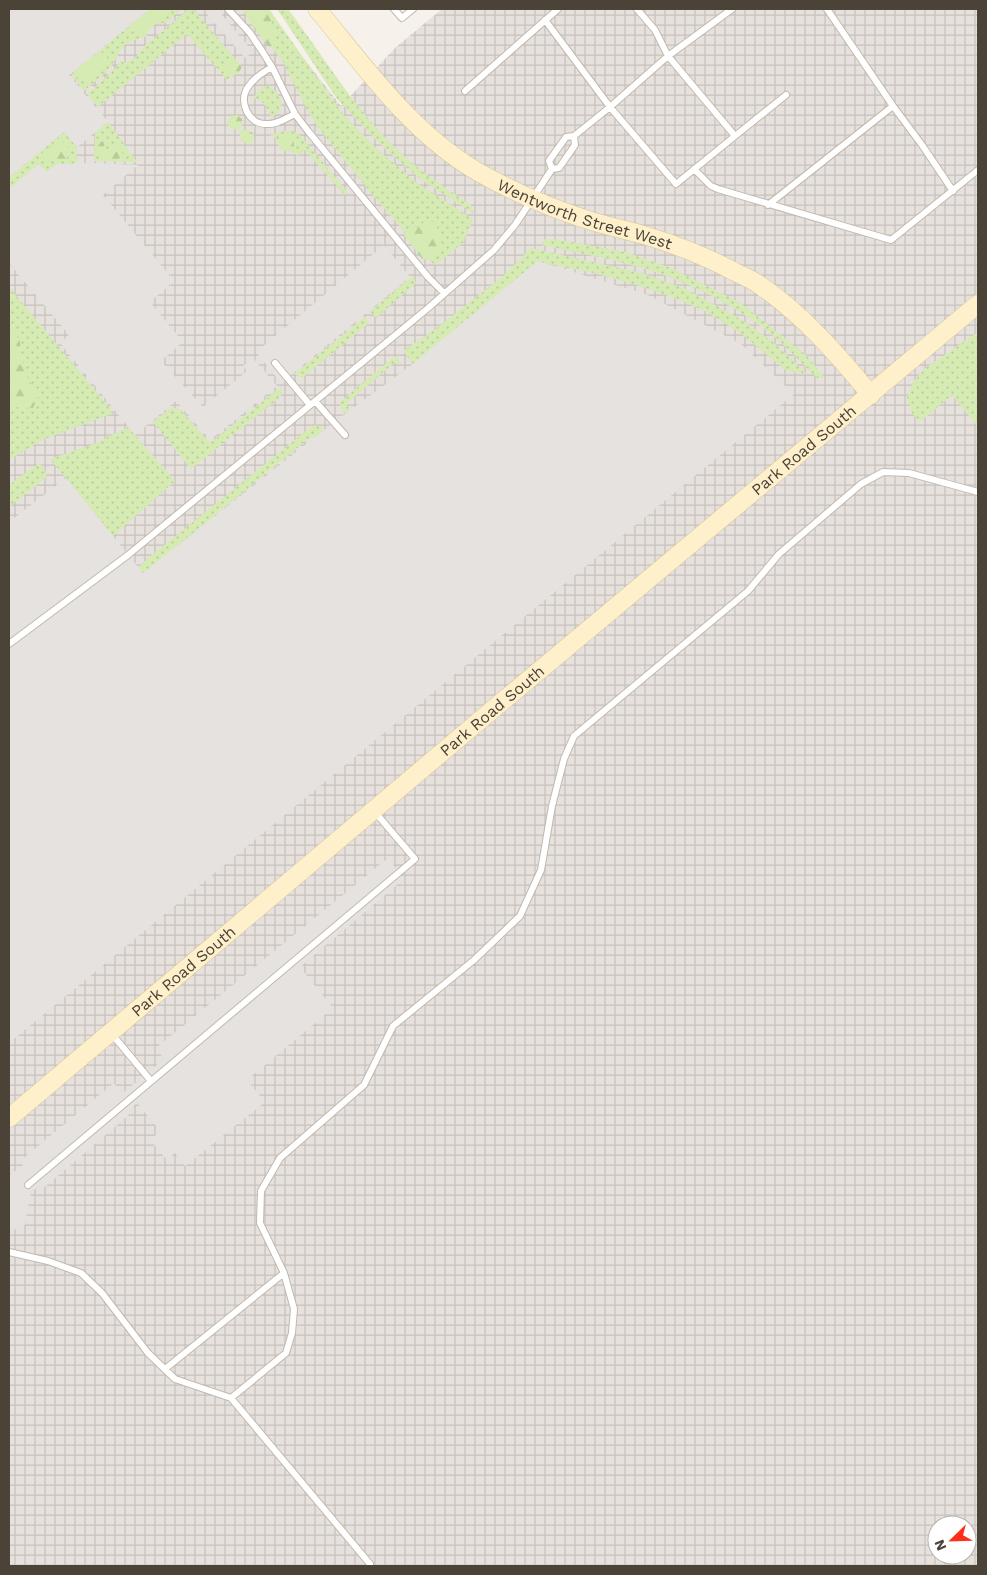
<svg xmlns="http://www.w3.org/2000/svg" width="987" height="1575" viewBox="0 0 987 1575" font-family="'Work Sans',sans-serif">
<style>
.industrial{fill:url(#industrial-grid);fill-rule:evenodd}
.grass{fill:url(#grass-dots)}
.forest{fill:url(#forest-firs)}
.garden{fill:#d5ebb3}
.parking{fill:#e5e2df}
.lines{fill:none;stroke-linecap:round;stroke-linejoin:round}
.lane-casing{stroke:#c2b9ad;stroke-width:8}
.secondary-casing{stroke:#d7c39a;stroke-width:19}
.lane{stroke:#fff;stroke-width:6}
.secondary{stroke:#fff0cc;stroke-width:18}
.labels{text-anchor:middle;stroke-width:4;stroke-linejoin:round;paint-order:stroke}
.street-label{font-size:16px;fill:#4b4238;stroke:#fff}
</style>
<defs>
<pattern id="industrial-grid" width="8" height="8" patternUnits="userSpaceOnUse" patternTransform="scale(1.25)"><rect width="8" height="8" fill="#e6e1dc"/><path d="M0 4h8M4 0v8" fill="none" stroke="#c7c2be"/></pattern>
<pattern id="grass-dots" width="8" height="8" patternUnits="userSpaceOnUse" patternTransform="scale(1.25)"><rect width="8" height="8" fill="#d5ebb3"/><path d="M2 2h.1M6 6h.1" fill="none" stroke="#b8cb9b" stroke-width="1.8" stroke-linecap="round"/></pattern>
<pattern id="forest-firs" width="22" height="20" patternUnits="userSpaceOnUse" patternTransform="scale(1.25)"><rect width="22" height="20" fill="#d5ebb3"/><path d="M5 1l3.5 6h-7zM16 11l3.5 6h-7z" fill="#b8cb9b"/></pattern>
</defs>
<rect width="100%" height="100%" fill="#f6f2eb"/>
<!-- industrial -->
<path class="industrial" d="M9,9H265L341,106L396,47L442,9H978V1566H9ZM937,1525H967V1555H937Z"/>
<!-- grass -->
<path class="grass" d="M150,9H182L165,23H157L149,30L146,37C119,43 125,46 111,66C104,76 93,83 84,91L71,74Z
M188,9H193L242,67L227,80L187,34L98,107L87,94L115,69L119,62H127L135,58L145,45L162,32Z
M242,9H269L343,114L378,150L417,183L473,219L463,243L435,265L428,259L371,193L317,126L306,108L283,62Z
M277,9H288C327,61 360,119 410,161C429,178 451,191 472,206L473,213L420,179L382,146L337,99Z
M269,86C282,94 288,110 271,117C269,110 265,106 261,100L253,98L262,87Z
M108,122L137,162L94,161L95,132Z
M285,131H293L301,136L348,193L345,195L305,150L297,156L284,144L270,135Z
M64,132L77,147V164H57L46,173L39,164L9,189V177Z
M545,239L560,240L626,252L671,268L739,302L807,356L824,377L817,378C807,368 797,358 787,348C749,312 696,284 646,269C612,259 576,253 542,245Z
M531,248L642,273L686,289L742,320L773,342L807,374L787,371L739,332L707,312L682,301L643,287L594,273L538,262L413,364L403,351L437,328L503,276Z
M413,276L416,283L376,318L370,311Z
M9,287L114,413L42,440L9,460Z
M365,317L369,323L302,378L294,374Z
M978,332V427L952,395L920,422L912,413L907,397L914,381L924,369Z
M395,356L402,364L394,363L346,404L352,412L347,415L341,409L340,402Z
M281,387L282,393L280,397L191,469L153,422L172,407L181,410L210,443Z
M315,425L321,427L325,434L319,442L312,436L154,565L157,573L144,578L138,568L147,559L306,431Z
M128,427L175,481L113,536L50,459L94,444Z
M39,463L44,468L47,477L9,507V485Z"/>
<!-- forest -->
<path class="forest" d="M244,9H264C272,21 278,31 276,47H269C264,42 261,36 256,30C251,23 245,18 244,9Z
M228,61H235L242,67L238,74L232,76L226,75L222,69L224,65Z
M237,115L242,119L243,124L240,128L242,130H248L254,134L253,141L250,144L241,141L239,129H232L227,124L228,119L232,116Z
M286,134C294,137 294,142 294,149L288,152L280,149L277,142L279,138Z
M60,139L69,148L70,154L65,160L45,161L42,153Z
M98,142H103L106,150H110L119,145L123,152L120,158L112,161L98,157L94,147Z
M424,222H434L439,231L441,247L433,257L423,260L404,235L406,230L413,226L418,228Z
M9,320L20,342L21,356L28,379L39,395L33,408L12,407L9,405Z"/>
<!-- garden -->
<path class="garden" d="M150,9H166L167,16L155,22L149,30L140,35L134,33L131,27L136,20L143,18Z
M107,52C110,69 97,79 81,81L76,76C82,63 93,54 107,52Z"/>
<!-- parking -->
<path class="parking" d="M9,9H150L69,75L108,122L77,147L64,132L9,177Z
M213,9H217L253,52L245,58L207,14Z
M94,163L138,165L103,195L174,281L150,302L183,342L161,361L203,407L247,371L243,366L253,358L277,386L210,440L176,401L135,435L60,343L69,335L9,263V189L39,164L46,172L57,164Z
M384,245L410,277L281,383L256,352Z
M538,261L648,295L741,344L794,394L9,1043V522L66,478L143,573L334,422L410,366Z
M388,858L404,879L300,967L333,1008L247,1080L265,1102L185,1166L175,1153L167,1160L150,1140L160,1131L137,1103L126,1113L129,1115L40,1191L37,1188L31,1192L25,1225L9,1232V1176L23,1165L20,1161L114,1083L123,1093L164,1059L156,1048Z"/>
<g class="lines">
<!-- lane casing -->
<g class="lane-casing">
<path id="lane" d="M228,9L250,33L262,51L272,67L295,114L308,131L428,277L444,293
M394,9L402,18L413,9
M637,9L655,30L668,56L735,136L786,95
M827,9L893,106L922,145L953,191
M545,20L610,107L676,184L735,136
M272,67C263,72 254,78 248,87C238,101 248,124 266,124C277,125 286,118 295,114
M465,91L558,9
M574,136L575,145L559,168L552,169L549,161L566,137L574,136L610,107L668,56L732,9
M694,169L711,186L718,189L891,240L978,170
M768,205L893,106
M275,363L310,405
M315,401L345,435
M9,644L128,555L427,309L494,250L515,225L552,169
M111,1033L151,1081
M28,1185L415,859L374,811
M9,1252L48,1261L81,1273L102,1293L148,1353L175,1379L231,1398L370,1564
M284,1273L260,1223L261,1191L280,1158L364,1085L393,1026L474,960L520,916L541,870L552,806L564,759L574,736L748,591L779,554L861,484L883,472L909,473L978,492
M165,1369L284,1273L294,1309L292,1333L286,1353L231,1398"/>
</g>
<!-- secondary casing -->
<g class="secondary-casing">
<g id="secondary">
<path id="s1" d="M317,9C366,68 411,133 478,172C512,191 548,207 585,219C606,226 627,230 647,236C677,245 707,257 735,272C743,276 753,280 761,286C804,316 838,355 871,395"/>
<path id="s2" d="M9,1118L504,700L978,304"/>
</g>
</g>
<!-- lane -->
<use href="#lane" class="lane"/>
<!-- secondary -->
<use href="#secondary" class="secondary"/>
</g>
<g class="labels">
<!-- street labels -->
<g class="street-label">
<text dy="6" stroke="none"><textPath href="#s1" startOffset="346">Wentworth Street West</textPath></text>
<text dy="6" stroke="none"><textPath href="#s2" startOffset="1038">Park Road South</textPath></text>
<text dy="6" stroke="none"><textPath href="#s2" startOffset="632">Park Road South</textPath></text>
<text dy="6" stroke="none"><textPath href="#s2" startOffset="228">Park Road South</textPath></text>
</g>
</g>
<!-- border -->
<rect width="987" height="1575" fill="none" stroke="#4b4238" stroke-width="20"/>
<!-- north arrow -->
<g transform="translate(952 1540) rotate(247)"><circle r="24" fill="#ffffff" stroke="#b7b3af"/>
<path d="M0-4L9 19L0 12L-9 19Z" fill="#ff2e19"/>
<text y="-8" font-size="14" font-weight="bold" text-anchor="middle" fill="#4b4238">N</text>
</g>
</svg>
